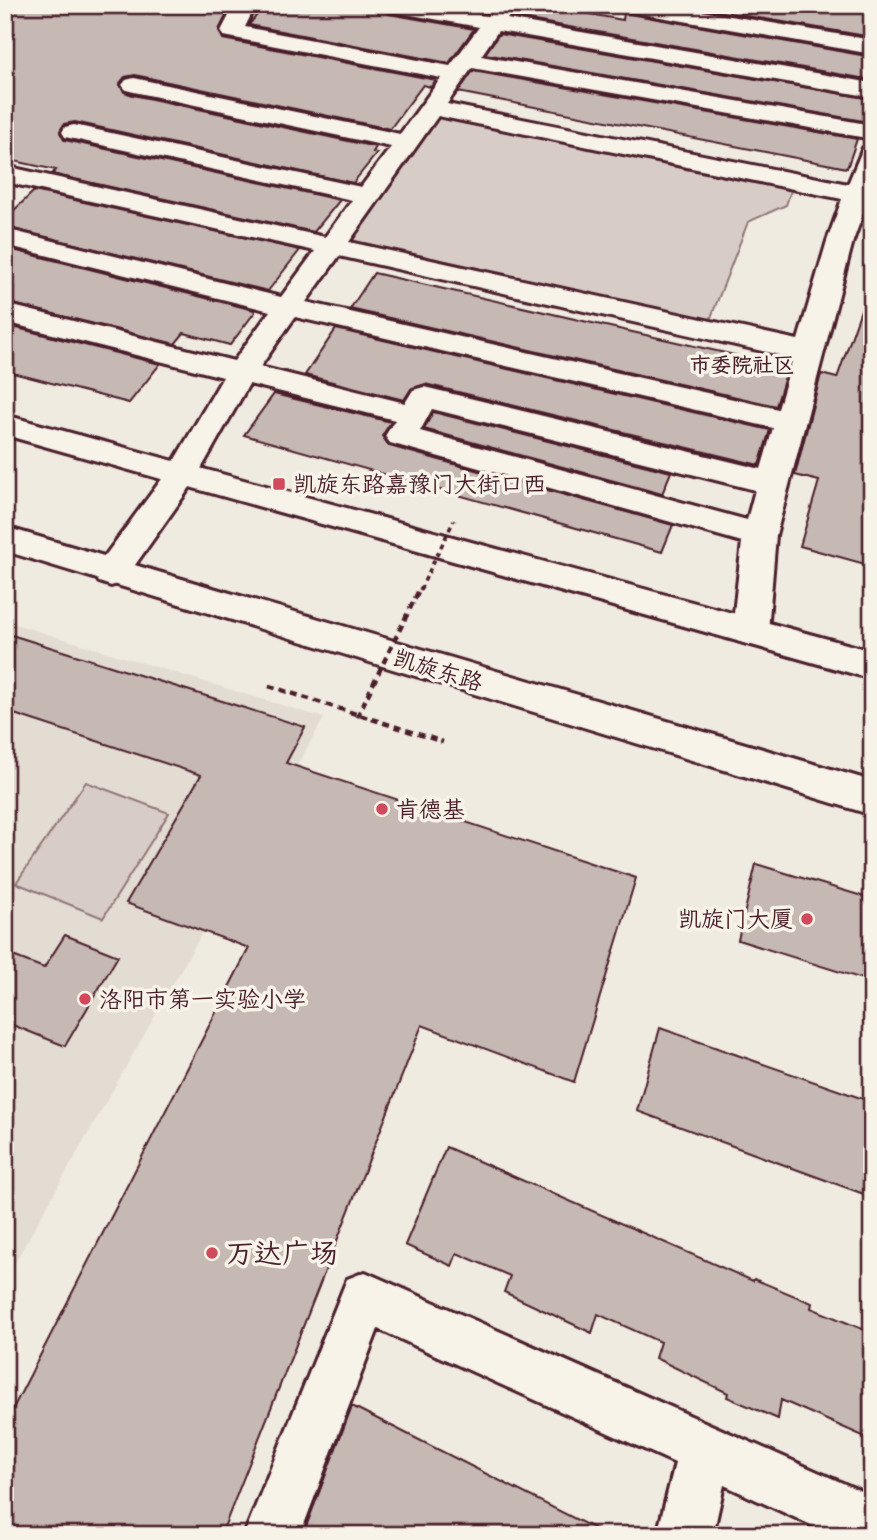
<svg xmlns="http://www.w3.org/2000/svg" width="877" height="1540" viewBox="0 0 877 1540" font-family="Itim,'LXGW WenKai TC',sans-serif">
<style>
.built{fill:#e3dcd2}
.green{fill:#d8cdc6;stroke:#917678;stroke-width:2}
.building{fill:#c6b8b3;stroke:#4a1f2b;stroke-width:2}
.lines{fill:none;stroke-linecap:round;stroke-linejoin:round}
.minor-casing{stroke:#4a1f2b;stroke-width:6}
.major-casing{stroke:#4a1f2b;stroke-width:6}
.path{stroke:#4a1f2b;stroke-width:4.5;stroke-dasharray:7 5;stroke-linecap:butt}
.minor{fill:#f7f3e8;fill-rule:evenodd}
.major{fill:#f7f3e8;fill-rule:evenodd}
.path-bridge-far1{stroke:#4a1f2b;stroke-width:3.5;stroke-dasharray:5 4.5;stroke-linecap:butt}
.path-bridge{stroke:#4a1f2b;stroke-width:4.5;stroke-dasharray:7 5;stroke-linecap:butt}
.poi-dot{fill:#d1495b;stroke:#f7f3e8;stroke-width:2.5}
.labels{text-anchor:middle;stroke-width:7;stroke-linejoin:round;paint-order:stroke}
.far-quarter-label{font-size:21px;font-weight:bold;fill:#4a1f2b;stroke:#f7f3e8}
.poi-label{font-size:23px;fill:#4a1f2b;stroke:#f7f3e8;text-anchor:start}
.street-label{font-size:23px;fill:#4a1f2b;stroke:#f7f3e8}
.near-poi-label{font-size:28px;fill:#4a1f2b;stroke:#f7f3e8;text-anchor:start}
</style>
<rect width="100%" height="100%" fill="#f0ebe0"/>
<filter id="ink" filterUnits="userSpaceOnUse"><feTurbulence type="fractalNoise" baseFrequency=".0143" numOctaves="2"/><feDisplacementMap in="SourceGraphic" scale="14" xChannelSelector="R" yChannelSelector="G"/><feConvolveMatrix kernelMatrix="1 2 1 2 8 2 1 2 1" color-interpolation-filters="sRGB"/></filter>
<g filter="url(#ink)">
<!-- built -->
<path class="built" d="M5,621L324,718L5,1280Z"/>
<!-- green -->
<path class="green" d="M438,118L792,188L786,205L748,222L710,320L351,240Z
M86,782L169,813L103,918L16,883Z"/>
<!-- building -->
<path class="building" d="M5,5H197L228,12L219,30L223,39L436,80L431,87L423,85L390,129L135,75L125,77L120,83L124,92L133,95L376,147L373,152L377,153L353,183L75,122L64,124L60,131L64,140L340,200L314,232L52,174L56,170L5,159Z
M265,5H375L389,14L474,29L449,63L249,25Z
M519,5H540L623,20L624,13L872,57V80L512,17Z
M682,5H820L872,13V37Z
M499,34L871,99L863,121L485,54Z
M473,71L857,139L847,168L458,92Z
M34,191L300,250L268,291L5,227V219Z
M5,248L254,310L255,312L230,345L184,333L175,344L5,302Z
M374,273L579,320L788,367L776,406L350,309Z
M867,293L872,294V566L800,546L819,481L795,475L821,374L837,378Z
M5,325L160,364L129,403L5,371Z
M336,329L770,430L759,465L425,384L411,389L404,400L305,375Z
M274,394L391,422L382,436L389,446L673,525L662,552L244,435Z
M433,412L671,472L662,494L424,429Z
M5,633L305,727L286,763L636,878L574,1082L422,1025L221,1535H5V1424L249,948L126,903L201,775L5,711Z
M756,864L872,899V982L738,940Z
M65,935L118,956L65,1046L5,1022V953L44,968Z
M660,1028L872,1102V1197L637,1111Z
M446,1147L753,1281L754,1279L812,1303L811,1308L872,1333V1440L781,1400L778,1419L727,1397L728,1393L655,1358L660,1342L598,1314L592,1333L504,1292L510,1276L457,1253L452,1266L405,1245Z
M352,1406L607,1535H308L304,1532Z"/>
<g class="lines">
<!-- minor casing -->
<g class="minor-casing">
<path id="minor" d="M262,5L251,15L245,27L450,66L479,27L389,11L378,5H427L487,16L495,5H517L507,19L872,83V97L498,31L481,56L872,125V139L472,68L447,104L848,184L863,148L872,146V189L853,241L776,535L768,631L763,641L750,645L737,641L732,631L742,542L390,443L385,436L395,420L249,384L193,483L123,582L111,586L99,582L94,573L99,564L170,468L223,377L5,322V304L234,361L270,311L5,245V229L281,297L315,251L5,182V166L325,237L352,200L74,139L65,137L62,132L65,127L74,125L361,187L391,147L134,92L126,90L122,85L126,80L134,78L400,134L441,78L224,36L221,31L234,6ZM438,116L842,199L827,241L798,340L349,242ZM339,256L793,358L778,409L306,302ZM295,317L773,428L761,469L424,387L413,390L405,403L260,367ZM432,409L755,490L747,520L420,431Z
M615,5H665L872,40V54L626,11Z
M365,1272L872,1496V1535H833L724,1485L713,1535H657L675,1463L378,1329L300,1535H244L347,1279Z"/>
</g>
<!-- major casing -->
<g class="major-casing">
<path id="major" d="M5,415L872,651V679L5,435Z
M5,527L872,781V815L5,551Z"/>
</g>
<!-- path -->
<path class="path" d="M269,686L443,742"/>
<!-- minor -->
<use href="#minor" class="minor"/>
<!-- major -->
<use href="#major" class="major"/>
<!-- path-bridge-far1 -->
<path class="path-bridge-far1" d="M420,590L454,520"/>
<!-- path-bridge -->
<path class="path-bridge" d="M357,717L420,588"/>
</g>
</g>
<!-- markers -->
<g class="poi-dot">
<rect x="272" y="477" width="14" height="14" rx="3.5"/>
<circle cx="382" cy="809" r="7"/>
<circle cx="807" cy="919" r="7"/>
<circle cx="85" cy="999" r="7"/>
<circle cx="212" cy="1253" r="7"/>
</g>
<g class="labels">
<!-- far-quarter labels -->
<g class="far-quarter-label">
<text x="742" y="372">市委院社区</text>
</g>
<!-- poi labels -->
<g class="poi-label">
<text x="293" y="492">凯旋东路嘉豫门大街口西</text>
<text x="396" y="817">肯德基</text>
<text x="793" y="927" text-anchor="end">凯旋门大厦</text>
<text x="99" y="1007">洛阳市第一实验小学</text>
</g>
<!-- street labels -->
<g class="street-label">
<text transform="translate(438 670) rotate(17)" y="8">凯旋东路</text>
</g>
<!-- near-poi labels -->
<g class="near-poi-label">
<text x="226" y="1263">万达广场</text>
</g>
</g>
<!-- margin -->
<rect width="877" height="1540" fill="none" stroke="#f7f3e8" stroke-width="28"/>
<rect x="14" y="14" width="849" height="1512" fill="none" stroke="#4a1f2b" stroke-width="2.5" filter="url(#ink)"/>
</svg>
